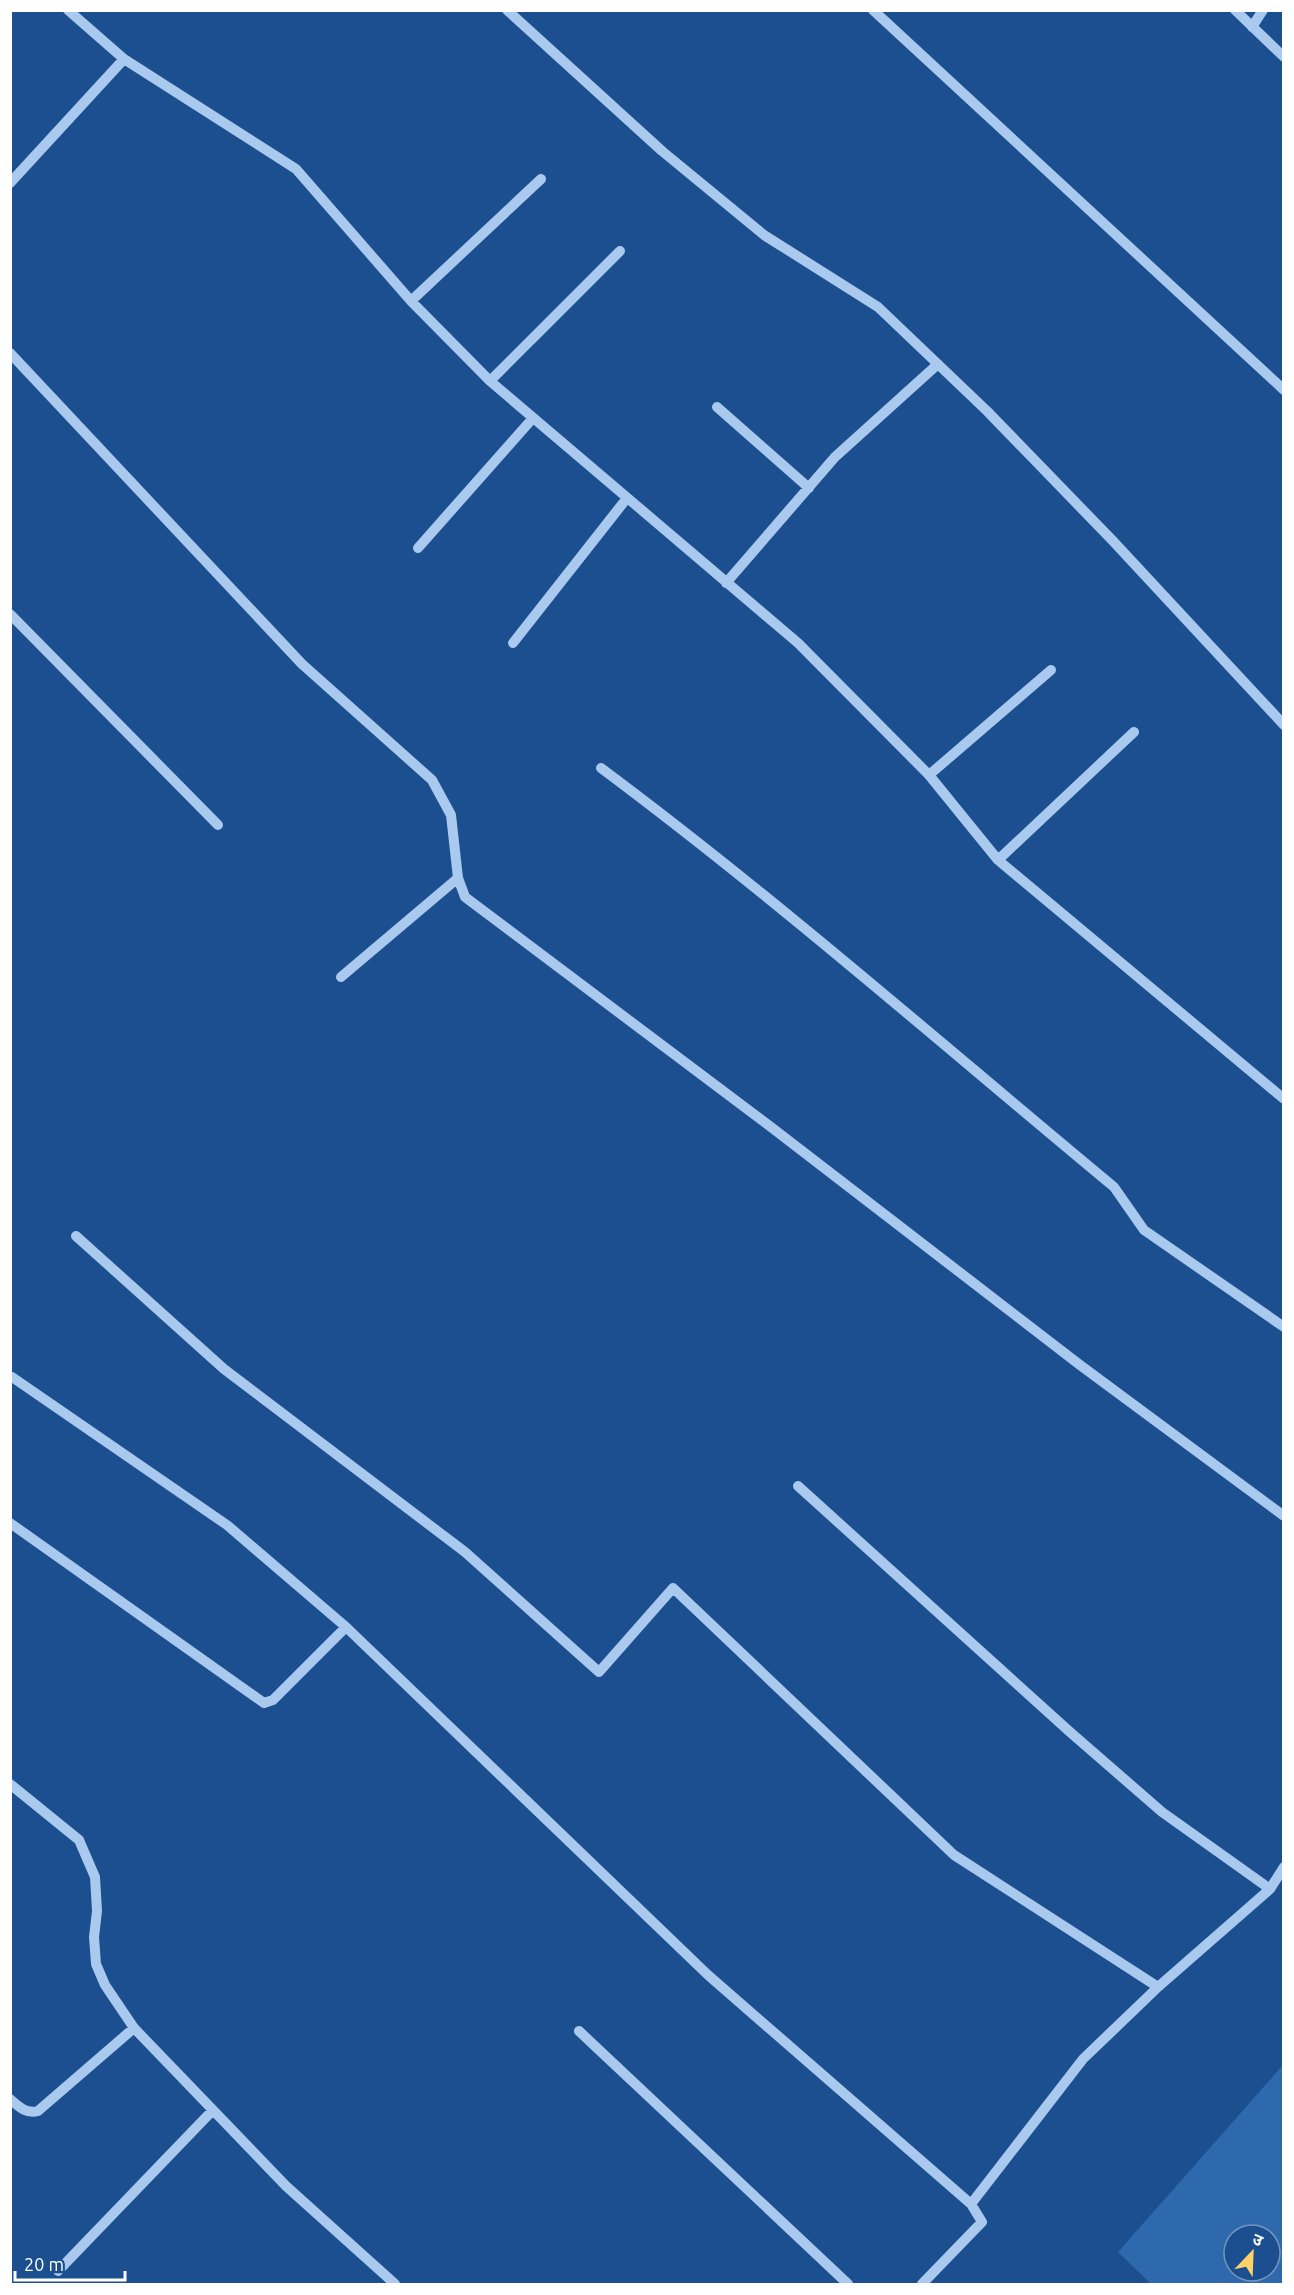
<svg xmlns="http://www.w3.org/2000/svg" width="1294" height="2295" viewBox="0 0 1294 2295" font-family="Ubuntu,'Noto Sans Devanagari',sans-serif">
<style>
.green{fill:#2e69ad;fill-rule:evenodd}
.lines{fill:none;stroke-linecap:round;stroke-linejoin:round}
.minor{stroke:#a9c9ee;stroke-width:10}
</style>
<rect width="100%" height="100%" fill="#1b4f8f"/>
<!-- green -->
<path class="green" d="M1283,2065V2284H1151L1118,2252ZM1234,2235H1270V2271H1234Z"/>
<g class="lines">
<!-- minor -->
<path class="minor" d="M68,10L124,59L296,169L411,301L490,381L798,643L929,775L998,860L1284,1099
M507,10L662,151L764,235L878,307L987,411L1113,541L1284,725
M873,10L1284,390
M1235,10L1284,57
M1252,27L1263,10
M10,183L124,59
M411,301L541,179
M10,353L302,664L432,780L451,815L458,878L465,897L771,1127L1080,1365L1284,1516
M490,381L620,251
M717,407L809,488
M418,548L533,418
M726,583L835,457L938,364
M10,614L218,825
M513,643L627,498
M601,768C778,900 944,1046 1114,1187L1144,1230L1284,1327
M929,775L1051,670
M998,860L1134,732
M341,977L458,878
M76,1236L224,1369L465,1552L599,1672L673,1588L954,1855L1158,1987
M12,1377L227,1525L346,1627L708,1975L971,2204L1083,2059L1158,1987L1270,1889L1284,1867
M798,1486L1070,1732L1162,1812L1270,1889
M10,1523L264,1703L273,1700L346,1627
M10,1784L79,1840L95,1877L97,1911L94,1937L96,1964L105,1985L134,2028L286,2186L395,2284
M579,2031L848,2284
M10,2099C19,2107 26,2114 38,2111L134,2028
M58,2271L213,2110
M922,2284L982,2222L971,2204"/>
</g>
<!-- border -->
<rect width="1294" height="2295" fill="none" stroke="#ffffff" stroke-width="24"/>
<!-- north arrow -->
<g transform="translate(1252 2253) rotate(23)"><circle r="28" fill="#1b4f8f" stroke="#7695bc" stroke-width="1.5"/>
<path d="M0-4.5L10 22L0 15L-10 22Z" fill="#ffd166"/>
<text y="-9" font-size="16" font-weight="bold" text-anchor="middle" fill="#ffffff">उ</text>
</g>
<!-- scale -->
<path d="M15 2271v9h110v-9" fill="none" stroke="#ffffff" stroke-width="3"/>
<text x="24" y="2271" font-size="18" fill="#ffffff" stroke="#1b4f8f" stroke-width="4.5" paint-order="stroke">20 m</text>
</svg>
